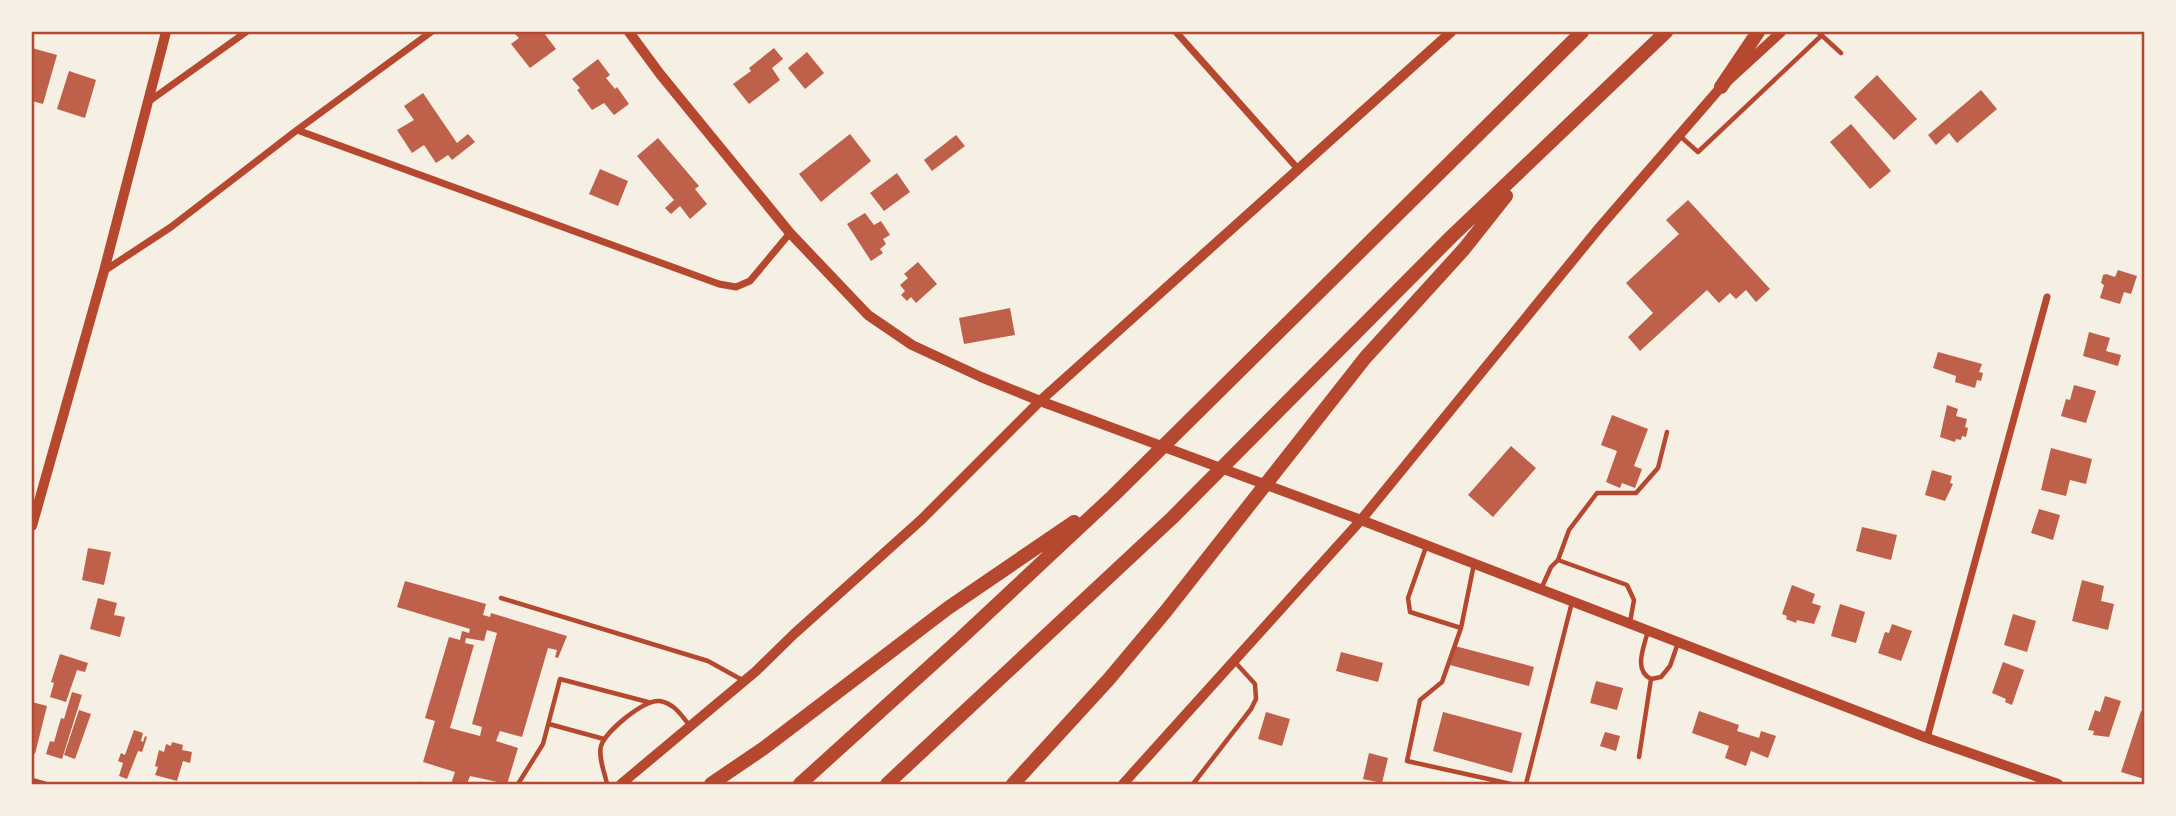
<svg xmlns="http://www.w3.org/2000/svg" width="2176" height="816" viewBox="0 0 2176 816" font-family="Cabin,sans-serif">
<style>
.building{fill:#bf614a;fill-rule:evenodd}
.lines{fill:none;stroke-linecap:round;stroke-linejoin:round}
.service{stroke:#b5482f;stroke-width:4.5}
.minor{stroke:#b5482f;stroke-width:7}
.tertiary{stroke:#b5482f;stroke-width:10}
.secondary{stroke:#b5482f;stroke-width:10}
.motorway{stroke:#b5482f;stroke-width:14}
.neatline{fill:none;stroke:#b5482f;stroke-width:2.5}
</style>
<rect width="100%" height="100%" fill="#f6efe4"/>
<!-- building -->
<path class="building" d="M513,32H546L544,33L556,49L530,68L511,44L519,38Z
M32,48L57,55L43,104L32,101Z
M774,48L783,59L772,68L780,80L749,104L733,84L751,71L749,68Z
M807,52L824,73L805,89L788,68Z
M598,59L610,75L606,78L615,89L617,87L629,104L614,115L604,103L592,110L577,90L580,88L572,79Z
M69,71L96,80L85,118L57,109Z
M1877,75L1917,119L1894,140L1854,97Z
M1981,90L1997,109L1957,143L1949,133L1936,145L1928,135Z
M423,93L457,143L468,134L475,142L452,160L448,155L436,163L424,145L412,153L397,130L414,120L404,106Z
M1851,124L1891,171L1870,189L1830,142Z
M850,134L871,161L821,202L799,174Z
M956,135L965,146L932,171L924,160Z
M658,138L699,186L695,189L707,204L690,219L680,206L671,214L665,208L674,200L637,156Z
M600,169L628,181L618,206L589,194Z
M897,173L910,192L884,211L870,193Z
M1688,200L1770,289L1756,302L1746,290L1736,299L1730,293L1719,303L1707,290L1640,351L1628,337L1653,313L1626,283L1679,234L1666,220Z
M865,213L874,225L881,221L890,235L883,239L886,244L880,249L883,253L871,261L847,224Z
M918,262L937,284L916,303L911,297L907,301L901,295L905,291L900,285L908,278L904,274Z
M2118,270L2137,276L2131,294L2124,292L2120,304L2100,298L2104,285L2101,283L2103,275L2106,274L2115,277Z
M1010,308L1015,335L964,344L959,318Z
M2089,332L2110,338L2106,351L2121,355L2118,366L2083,356Z
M1938,352L1982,364L1979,372L1983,373L1981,381L1977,380L1975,388L1955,382L1956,376L1933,368Z
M2074,385L2096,391L2086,423L2061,416L2066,399L2070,400Z
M1947,405L1958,409L1956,416L1967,419L1965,427L1968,428L1966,437L1962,436L1961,440L1956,439L1955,442L1940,437Z
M1612,415L1648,429L1634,466L1642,469L1635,488L1622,483L1620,488L1606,482L1617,451L1601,445Z
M1511,446L1536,468L1493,517L1468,495Z
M2051,448L2092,459L2086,484L2070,480L2066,496L2041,490Z
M1932,470L1952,476L1950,483L1953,484L1945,501L1925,495Z
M2039,509L2060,515L2053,540L2031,533Z
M1862,527L1897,535L1891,560L1856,551Z
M88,548L111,552L104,585L82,580Z
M2082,580L2104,586L2101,601L2114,604L2108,630L2072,621Z
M405,581L486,604L483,615L490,617L491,613L567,636L558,658L555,657L557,650L548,648L522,737L500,731L496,741L518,748L507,784L470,776L467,784H451L455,772L423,762L435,721L425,718L449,637L460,640L462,631L469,633L470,629L397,607ZM487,630L497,633L472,724L482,727L480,736L450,728L474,645L465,643L466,638L484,641Z
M1792,585L1815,594L1812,603L1821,606L1814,624L1797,620L1796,623L1786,619L1787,616L1782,614Z
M98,598L117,603L114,615L125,617L120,637L90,629Z
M1840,604L1865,612L1856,643L1831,636Z
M2013,614L2036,621L2027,652L2004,645Z
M1892,624L1912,631L1901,661L1878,653L1885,632L1889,633Z
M1455,646L1534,667L1529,686L1450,665Z
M1341,652L1383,663L1378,682L1336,671Z
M60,654L88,663L85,672L77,670L66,702L50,697L54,683L51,682Z
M2003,662L2024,670L2012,705L2005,702L2006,699L1992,693Z
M1596,681L1623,688L1617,710L1590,703Z
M72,692L82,695L62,759L46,754L50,741L54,742L61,718L64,719Z
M2105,696L2121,701L2109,737L2093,735L2094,731L2088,730L2095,710L2100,712Z
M32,702L47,706L35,754L32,753Z
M79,710L91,714L75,759L64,755Z
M1699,711L1739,725L1737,731L1759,738L1761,731L1776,736L1768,758L1751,751L1746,766L1725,758L1729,746L1692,733Z
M2141,711L2144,712V779L2121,772Z
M1266,712L1290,719L1282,746L1258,739Z
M1443,712L1522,733L1512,773L1433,751Z
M134,730L143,733L141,741L143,742L145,736L147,737L142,752L138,751L127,779L119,776L123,763L118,761L121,753L125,755Z
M1605,732L1620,736L1616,751L1600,746Z
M172,742L183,745L182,750L192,752L190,763L183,761L177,781L155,775L158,767L155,766L159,750L164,752L166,744L171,746Z
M1369,753L1388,758L1382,783L1363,779Z"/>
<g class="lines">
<!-- service -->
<path class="service" d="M1818,32L1841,53
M1680,136L1698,152L1822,35
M1426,547L1408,598L1410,612L1461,628
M1558,560L1569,530L1597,493H1636L1658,468L1667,432
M1474,564L1461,628L1442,682L1420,700L1407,761L1511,784
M1541,589L1551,567L1558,560L1627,585L1634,600L1630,622
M501,598L708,661L744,681
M1648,631C1644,647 1633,670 1651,679L1661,677L1670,666L1678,643
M549,724L604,739
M1639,757L1651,679
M32,780L46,784
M420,784H421
M518,784L543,744L560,679L648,702
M607,784C605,774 598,757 601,746C606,731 644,699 660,701C675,704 681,715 690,726
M1193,784L1251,709L1256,699L1255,684L1235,662
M1526,784L1572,602"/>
<!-- minor -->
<path class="minor" d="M1176,32L1299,170
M148,102L246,32
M297,130L719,284L736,287L750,281L790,233
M104,271L171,227L297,130L431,32
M1927,738L2047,297"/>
<!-- tertiary -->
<path class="tertiary" d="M629,32L660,74L790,233L868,315L912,345L981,377L1040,401L1361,520L1927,738L2058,784
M32,526L104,271L166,32"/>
<!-- secondary -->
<path class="secondary" d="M621,784L755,672L794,634L921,520L1040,401L1451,32
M1123,784L1361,520L1599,228L1721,87L1781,32"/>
<!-- motorway -->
<path class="motorway" d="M1721,87L1758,32
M711,784L764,748L948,608L1074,522
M800,784L959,640L1113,496L1582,32
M887,784L1172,518L1452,236L1666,32
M1013,784L1109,679L1166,611L1365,358L1464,249L1506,196"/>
</g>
<!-- border -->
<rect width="2176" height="816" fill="none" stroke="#f6efe4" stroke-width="66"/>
<rect x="33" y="33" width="2110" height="750" class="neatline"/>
</svg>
